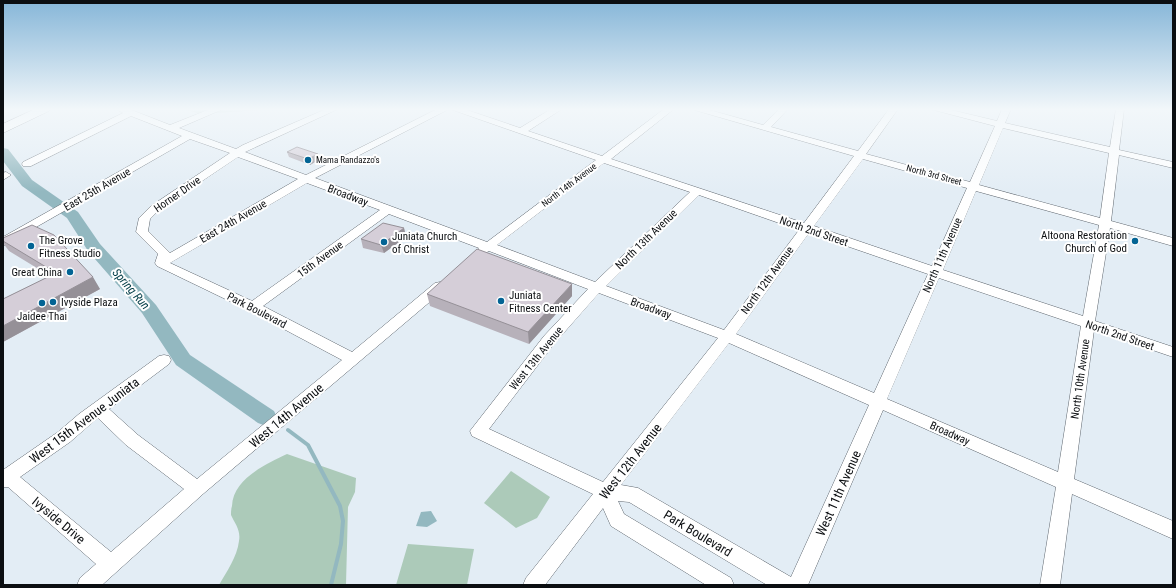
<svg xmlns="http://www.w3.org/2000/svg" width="1176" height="588" viewBox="0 0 1176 588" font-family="'Roboto Condensed',sans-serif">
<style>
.green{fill:#accab9}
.water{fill:#93b8c0}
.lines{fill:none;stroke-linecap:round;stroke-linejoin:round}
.stream{stroke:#93b8c0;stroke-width:4}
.river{fill:#93b8c0;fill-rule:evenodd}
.minor-casing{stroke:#5f676f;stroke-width:1}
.major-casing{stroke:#5f676f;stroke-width:1}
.minor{fill:#fff;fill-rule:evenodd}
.major{fill:#fff;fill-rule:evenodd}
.wall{fill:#b7b1ba}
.shaded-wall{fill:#959097}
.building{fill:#d5ced8;stroke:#959097}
.poi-dot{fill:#036494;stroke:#fff;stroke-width:1.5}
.labels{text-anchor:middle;stroke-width:4;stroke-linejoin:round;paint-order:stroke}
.far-poi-label{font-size:9px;fill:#0b0e11;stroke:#fff;text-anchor:start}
.far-street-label{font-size:9px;fill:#0b0e11;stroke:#fff}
.street-label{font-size:11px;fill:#0b0e11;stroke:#fff}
.poi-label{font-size:11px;fill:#0b0e11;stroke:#fff;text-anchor:start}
.water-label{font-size:12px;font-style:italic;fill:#003c46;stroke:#fff}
.near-street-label{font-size:13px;fill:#0b0e11;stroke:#fff}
</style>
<rect width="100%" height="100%" fill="#e3edf5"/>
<!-- green -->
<path class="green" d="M183,109H272L201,114Z
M287,454L356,478L355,492L348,507L346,585H219C227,571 237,557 239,541C241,530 235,524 231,515C231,512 231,509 232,506C233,479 266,464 287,454Z
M511,471L550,497L537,518L516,528L484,503Z
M408,544L474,549L467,585H396Z"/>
<!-- water -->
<path class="water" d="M431,511L437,521L427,527L416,526L421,512Z"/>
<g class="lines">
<!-- stream -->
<path class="stream" d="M288,430L308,445L340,506L343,521L341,544L331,585"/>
<!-- river -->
<path class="river" d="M3,148L8,149L32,180L78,212L100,244L156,305L190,355L274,411L277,417L274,423L266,426L258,423L176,365L142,313L88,251L67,218L22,186L3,161Z"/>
<!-- minor casing -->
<g class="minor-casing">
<path id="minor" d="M116,109H129L170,125L210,109H223L179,128L236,149L243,145L326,109H338L245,152L306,175L437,109H449L315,178L487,242L596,160L450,109H464L520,128L551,109H562L528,131L602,156L664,109H674L611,159L804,223L854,156L691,109H706L763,125L779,109H788L771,127L858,151L889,109H898L866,154L970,182L995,126L930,109H947L997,121L1002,109H1011L1005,123L1110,147L1116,109H1124L1119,150L1173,162V168L1119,155L1111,221L1173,238V246L1110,228L1095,321L1173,347V357L1094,330L1074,479L1173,521V539L1072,494L1060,585H1040L1056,487L883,410L808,585H767L629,502L618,501L624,514L731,578L734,585H706L611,526L603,508L545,585H523L526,578L593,494L472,436L470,431L544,336L588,289L489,251L483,254L479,253L477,250L479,248L389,214L263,306L352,352L435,283L440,282L445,283L446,286L445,289L203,494L102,585H77L80,578L96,564L8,487H3V470L58,432L79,414L159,356L164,355L169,356L171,360L169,364L109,409L138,435L197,479L342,360L248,310L157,266L155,263L158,254L136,232L139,218L151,206L230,153L190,139L3,246V237L182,136L131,116L31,166H23L22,164L23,162L123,113ZM1003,128L1109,153L1100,218L979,185ZM238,157L298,179L170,253L148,231L150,219L159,210ZM863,159L967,188L932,266L814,226ZM604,163L690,192L595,282L497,245ZM307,183L380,210L252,301L170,263ZM976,191L1099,225L1083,316L943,270ZM699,195L799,230L724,330L606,286ZM809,233L928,274L874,393L736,334ZM939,278L1081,326L1058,472L887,399ZM599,293L718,338L603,482L489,429L554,344ZM729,343L869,405L791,577L638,488L621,485ZM98,418L126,445L184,489L111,552L20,477L70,442Z
M6,172L11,175L3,180V173Z"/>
</g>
<!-- major casing -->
<g class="major-casing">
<path id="major" d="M35,109H50L49,111L3,133V124Z"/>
</g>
<!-- minor -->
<use href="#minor" class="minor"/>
<!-- major -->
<use href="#major" class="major"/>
</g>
<!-- wall -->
<path class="wall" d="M287,152L318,154L320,159L310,165L289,157Z
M404,228L406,237L384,253L363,248L361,239Z
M3,238L100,289L3,342V299L50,276L9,251L3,243Z
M427,294L572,296L529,344L430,306Z"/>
<!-- shaded-wall -->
<path class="shaded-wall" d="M318,154L320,159L310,165L308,159Z
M404,228L406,237L384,253L381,245Z
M93,277L100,289L3,342V326Z
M572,284V296L529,344L528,332Z"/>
<!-- building -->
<path class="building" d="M297,147L318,154L308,159L287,152Z
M383,223L404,228L381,245L361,239Z
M32,225L54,235L93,277L3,326V299L56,273L3,241V238Z
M477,249L572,284L528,332L427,294Z"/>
<!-- sky -->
<linearGradient id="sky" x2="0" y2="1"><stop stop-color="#86b6d8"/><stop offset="0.57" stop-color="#f2f7fa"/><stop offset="1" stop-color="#f2f7fa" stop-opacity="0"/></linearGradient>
<rect width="1176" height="192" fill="url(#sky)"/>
<!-- markers -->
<g class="poi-dot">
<circle cx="308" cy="160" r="4"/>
<circle cx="1135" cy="241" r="4"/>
<circle cx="384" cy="242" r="4"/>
<circle cx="31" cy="246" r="4"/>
<circle cx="70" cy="272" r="4"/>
<circle cx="501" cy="301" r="4"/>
<circle cx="53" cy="302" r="4"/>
<circle cx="42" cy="303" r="4"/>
</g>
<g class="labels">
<!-- far-poi labels -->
<g class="far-poi-label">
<text x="316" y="163">Mama Randazzo's</text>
</g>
<!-- far-street labels -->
<g class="far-street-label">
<text transform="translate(934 175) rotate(15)" y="3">North 3rd Street</text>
<text transform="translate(569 185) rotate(-37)" y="3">North 14th Avenue</text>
</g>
<!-- street labels -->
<g class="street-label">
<text transform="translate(97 189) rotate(-30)" y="4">East 25th Avenue</text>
<text transform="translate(177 194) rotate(-35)" y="4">Horner Drive</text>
<text transform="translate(348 195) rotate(21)" y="4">Broadway</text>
<text transform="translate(233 221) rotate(-30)" y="4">East 24th Avenue</text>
<text transform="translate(814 231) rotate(19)" y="4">North 2nd Street</text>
<text transform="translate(646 239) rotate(-44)" y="4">North 13th Avenue</text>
<text transform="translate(942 255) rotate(-66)" y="4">North 11th Avenue</text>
<text transform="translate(320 259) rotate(-36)" y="4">15th Avenue</text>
<text transform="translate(767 280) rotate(-54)" y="4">North 12th Avenue</text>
<text transform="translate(651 308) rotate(20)" y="4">Broadway</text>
<text transform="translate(257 310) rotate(27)" y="4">Park Boulevard</text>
<text transform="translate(1120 335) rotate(19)" y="4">North 2nd Street</text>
<text transform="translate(536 358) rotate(-51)" y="4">West 13th Avenue</text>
<text transform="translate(1080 379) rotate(-82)" y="4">North 10th Avenue</text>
<text transform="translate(950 433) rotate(24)" y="4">Broadway</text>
</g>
<!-- poi labels -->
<g class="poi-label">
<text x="1127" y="239" text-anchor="end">Altoona Restoration<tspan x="1127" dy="13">Church of God</tspan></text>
<text x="392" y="240">Juniata Church<tspan x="392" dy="13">of Christ</tspan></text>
<text x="39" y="244">The Grove<tspan x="39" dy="13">Fitness Studio</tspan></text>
<text x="62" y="276" text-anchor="end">Great China</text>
<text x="509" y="299">Juniata<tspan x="509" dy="13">Fitness Center</tspan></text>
<text x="61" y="306">Ivyside Plaza</text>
<text x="42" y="320" text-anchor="middle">Jaidee Thai</text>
</g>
<!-- water labels -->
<g class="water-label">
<text transform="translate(131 289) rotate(49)" y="4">Spring Run</text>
</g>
<!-- near-street labels -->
<g class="near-street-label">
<text transform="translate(286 415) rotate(-40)" y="5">West 14th Avenue</text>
<text transform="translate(84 420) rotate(-37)" y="5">West 15th Avenue Juniata</text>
<text transform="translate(630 461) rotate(-52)" y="5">West 12th Avenue</text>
<text transform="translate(838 493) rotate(-66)" y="5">West 11th Avenue</text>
<text transform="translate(59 520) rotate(40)" y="5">Ivyside Drive</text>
<text transform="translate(698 533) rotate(31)" y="5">Park Boulevard</text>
</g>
</g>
<!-- border -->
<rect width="1176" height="588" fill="none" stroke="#0b0e11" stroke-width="8"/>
</svg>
